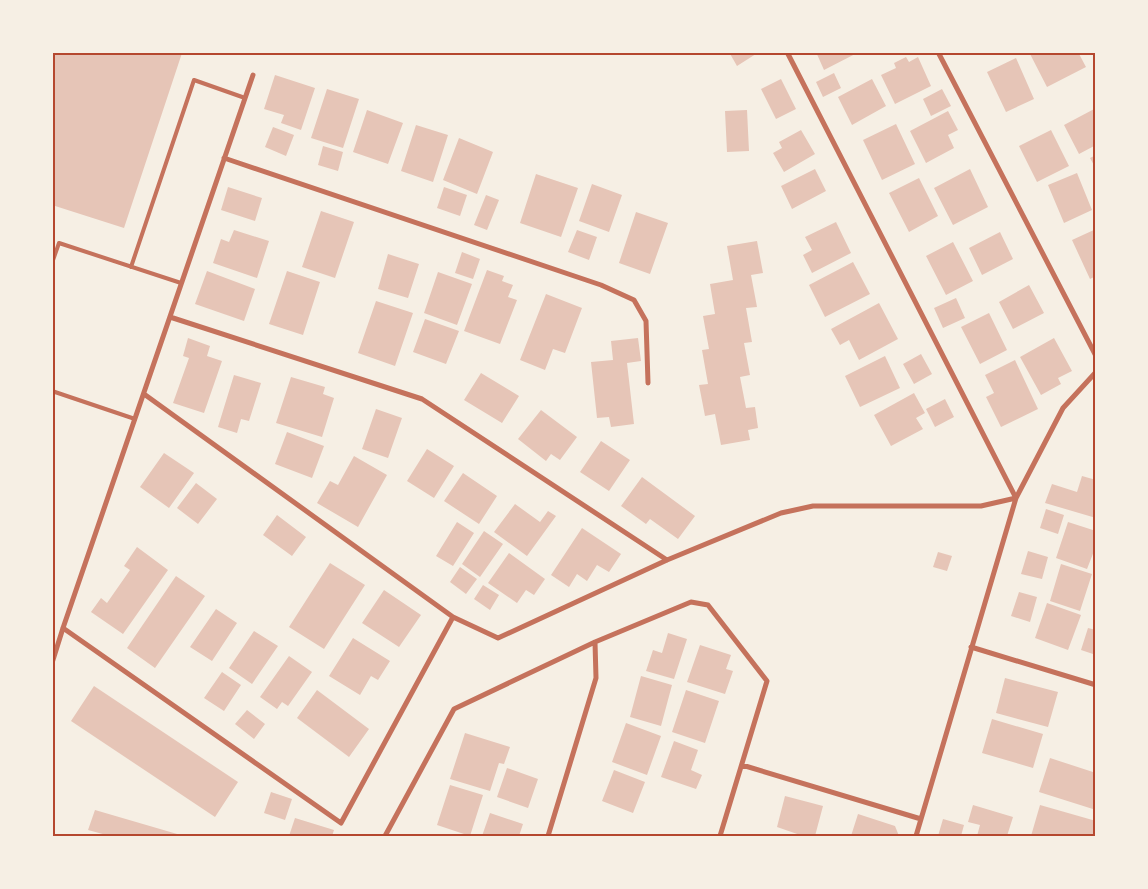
<svg xmlns="http://www.w3.org/2000/svg" width="1148" height="889" viewBox="0 0 1148 889" font-family="'Archivo Narrow',sans-serif">
<style>
.building{fill:#e6c5b7}
.lines{fill:none;stroke-linecap:round;stroke-linejoin:round}
.service{stroke:#c5725c;stroke-width:4}
.minor{stroke:#c5725c;stroke-width:5}
.neatline{fill:none;stroke:#b5482f;stroke-width:2}
</style>
<rect width="100%" height="100%" fill="#f6efe4"/>
<!-- building -->
<path class="building" d="M52,52L182,53L124,228L52,205Z
M729,52H759L737,66Z
M816,52H859L824,70Z
M1029,52H1078L1086,67L1047,87Z
M906,57L909,62L918,57L931,86L895,104L881,75L896,68L894,63Z
M1016,58L1034,99L1006,112L987,72Z
M834,73L841,88L823,97L816,82Z
M275,75L315,88L301,130L281,123L284,115L264,109Z
M781,79L796,109L776,119L761,89Z
M872,79L886,106L852,125L838,97Z
M327,89L359,99L343,148L311,138Z
M942,89L951,106L931,116L923,99Z
M1096,108V145L1079,154L1064,125Z
M367,110L403,123L388,164L353,152Z
M747,110L749,151L727,152L725,111Z
M948,111L958,130L948,135L954,148L926,163L910,131Z
M896,124L915,164L882,180L863,140Z
M416,125L448,135L433,182L401,171Z
M273,127L294,135L286,156L265,147Z
M801,130L815,154L784,172L773,153L782,148L779,142Z
M1051,130L1069,166L1037,182L1019,146Z
M459,138L493,152L477,194L443,180Z
M323,146L343,152L338,171L318,165Z
M1096,155V169L1090,158Z
M815,169L826,191L792,209L781,186Z
M970,169L988,207L953,225L934,188Z
M1077,173L1092,210L1064,223L1048,185Z
M536,174L578,188L561,237L520,223Z
M919,178L938,216L909,232L889,193Z
M592,184L622,195L609,232L579,221Z
M228,187L262,198L255,221L221,210Z
M444,187L467,195L460,216L437,208Z
M486,195L499,200L487,230L474,225Z
M321,211L354,222L335,278L302,267Z
M636,212L668,223L650,274L619,263Z
M836,222L851,253L812,273L803,255L812,250L805,237Z
M1096,229V276L1090,279L1072,240Z
M234,230L269,241L257,278L213,263L221,239L229,242Z
M577,230L597,237L589,260L568,252Z
M1000,232L1013,259L982,275L969,248Z
M757,241L763,273L751,275L757,307L746,308L752,342L744,343L750,375L740,377L746,408L755,407L758,428L748,430L750,440L721,445L715,414L705,416L699,385L708,384L702,350L709,349L703,316L715,314L710,284L733,280L727,246Z
M953,242L973,281L946,295L926,256Z
M462,252L480,259L473,279L455,273Z
M388,254L419,264L408,298L378,289Z
M853,262L870,294L825,317L809,285Z
M487,270L504,276L502,281L513,285L508,297L517,300L500,344L464,331Z
M207,271L255,289L244,321L195,304Z
M287,271L320,282L303,335L269,324Z
M438,272L472,284L457,325L424,313Z
M1029,285L1044,313L1013,329L999,302Z
M546,294L582,308L565,353L553,349L545,370L520,360Z
M956,298L965,318L943,328L934,308Z
M376,301L413,313L395,366L358,353Z
M879,303L898,339L859,360L849,340L840,345L831,329Z
M989,313L1007,350L980,364L961,327Z
M425,319L459,331L446,364L413,352Z
M188,338L210,346L207,356L222,361L204,413L173,403L189,358L183,356Z
M638,338L641,361L627,363L634,424L611,427L609,417L597,418L591,362L613,360L611,341Z
M1054,338L1072,371L1058,378L1061,384L1041,395L1020,357Z
M921,354L932,374L914,384L903,364Z
M885,356L900,388L860,407L845,376Z
M1015,360L1038,409L1001,427L986,397L994,393L985,375Z
M481,373L519,396L502,423L464,400Z
M234,375L261,383L249,421L241,419L237,433L218,427Z
M291,377L325,387L323,394L334,398L322,437L276,423Z
M914,393L925,413L916,418L923,429L891,446L874,415Z
M945,399L954,417L935,427L926,409Z
M376,409L402,418L388,458L362,449Z
M541,410L577,437L560,460L551,454L546,461L518,439Z
M287,432L324,446L312,478L275,464Z
M601,441L630,460L609,491L580,472Z
M427,449L454,466L434,498L407,481Z
M164,453L194,473L169,508L140,487Z
M354,456L387,475L358,527L317,503L330,481L338,485Z
M463,473L497,496L479,524L444,501Z
M1082,476L1096,480V518L1045,503L1052,484L1077,492Z
M642,477L695,516L678,539L650,519L646,524L621,506Z
M196,483L217,499L198,524L177,508Z
M515,504L540,522L548,511L556,516L527,556L494,532Z
M1046,509L1064,515L1058,534L1040,528Z
M277,515L306,537L292,556L263,535Z
M457,522L474,533L453,566L436,556Z
M1068,522L1096,531V546L1087,569L1056,558Z
M582,528L621,554L609,572L597,565L587,581L577,574L569,587L551,575Z
M484,531L503,544L480,577L462,564Z
M137,547L168,570L123,634L91,612L101,598L107,603L130,570L124,566Z
M1028,551L1048,557L1042,579L1021,574Z
M938,552L952,556L947,571L933,567Z
M509,553L545,579L534,595L526,590L517,603L488,583Z
M330,563L365,585L324,649L289,627Z
M1061,564L1092,574L1080,611L1050,601Z
M460,567L477,579L466,594L450,582Z
M176,576L205,596L155,668L127,648Z
M483,585L499,595L490,610L474,599Z
M384,590L421,615L399,647L362,623Z
M1019,592L1037,597L1030,622L1011,616Z
M1047,603L1081,615L1068,650L1035,638Z
M216,609L237,623L212,661L190,647Z
M1088,628L1096,630V655L1081,650Z
M254,631L278,646L252,684L229,668Z
M668,633L687,639L674,679L646,671L653,650L662,653Z
M353,638L390,661L378,680L371,676L360,695L329,676Z
M700,645L731,655L726,669L733,671L725,694L687,682Z
M289,656L312,672L288,706L282,702L277,709L260,697Z
M222,672L241,685L224,711L204,698Z
M641,676L672,685L661,726L630,717Z
M1005,678L1058,692L1048,727L996,713Z
M94,686L238,782L215,817L71,721Z
M317,690L369,729L349,757L297,718Z
M686,690L719,701L705,743L672,732Z
M247,710L265,724L254,739L235,724Z
M992,719L1043,734L1033,768L982,753Z
M626,723L661,736L647,775L612,762Z
M465,733L510,747L504,764L499,763L490,791L450,779Z
M674,741L698,750L691,770L702,775L696,789L661,777Z
M1050,758L1096,773V810L1039,792Z
M507,768L538,779L528,808L497,797Z
M614,770L645,782L633,813L602,801Z
M450,785L483,795L470,836L437,825Z
M271,792L292,799L285,820L264,813Z
M785,796L823,806L815,836H803L777,827Z
M973,805L1013,817L1007,836H977L980,825L968,822Z
M1040,805L1096,821V836H1031Z
M95,810L184,836H110L88,830Z
M490,813L523,824L519,836H482Z
M858,814L895,826L899,836H851Z
M295,818L334,830L332,836H289Z
M943,819L964,825L961,836H938Z"/>
<g class="lines">
<!-- service -->
<path class="service" d="M52,263L59,243L181,283
M131,267L194,80L245,98
M52,391L135,419"/>
<!-- minor -->
<path class="minor" d="M787,52L1016,498L916,836
M938,52L1096,356
M224,158L601,285L634,300L646,321L648,383
M170,317L422,399L667,560
M144,394L453,617L498,638L667,560L781,513L813,506H981L1016,498L1063,408L1096,372
M63,628L341,823L453,617
M971,647L1096,685
M52,663L63,628L253,75
M742,765L921,819
M385,836L454,709L595,642L691,602L708,605L767,681L720,836
M548,836L596,678L595,642"/>
</g>
<!-- border -->
<rect width="1148" height="889" fill="none" stroke="#f6efe4" stroke-width="108"/>
<rect x="54" y="54" width="1040" height="781" class="neatline"/>
</svg>
